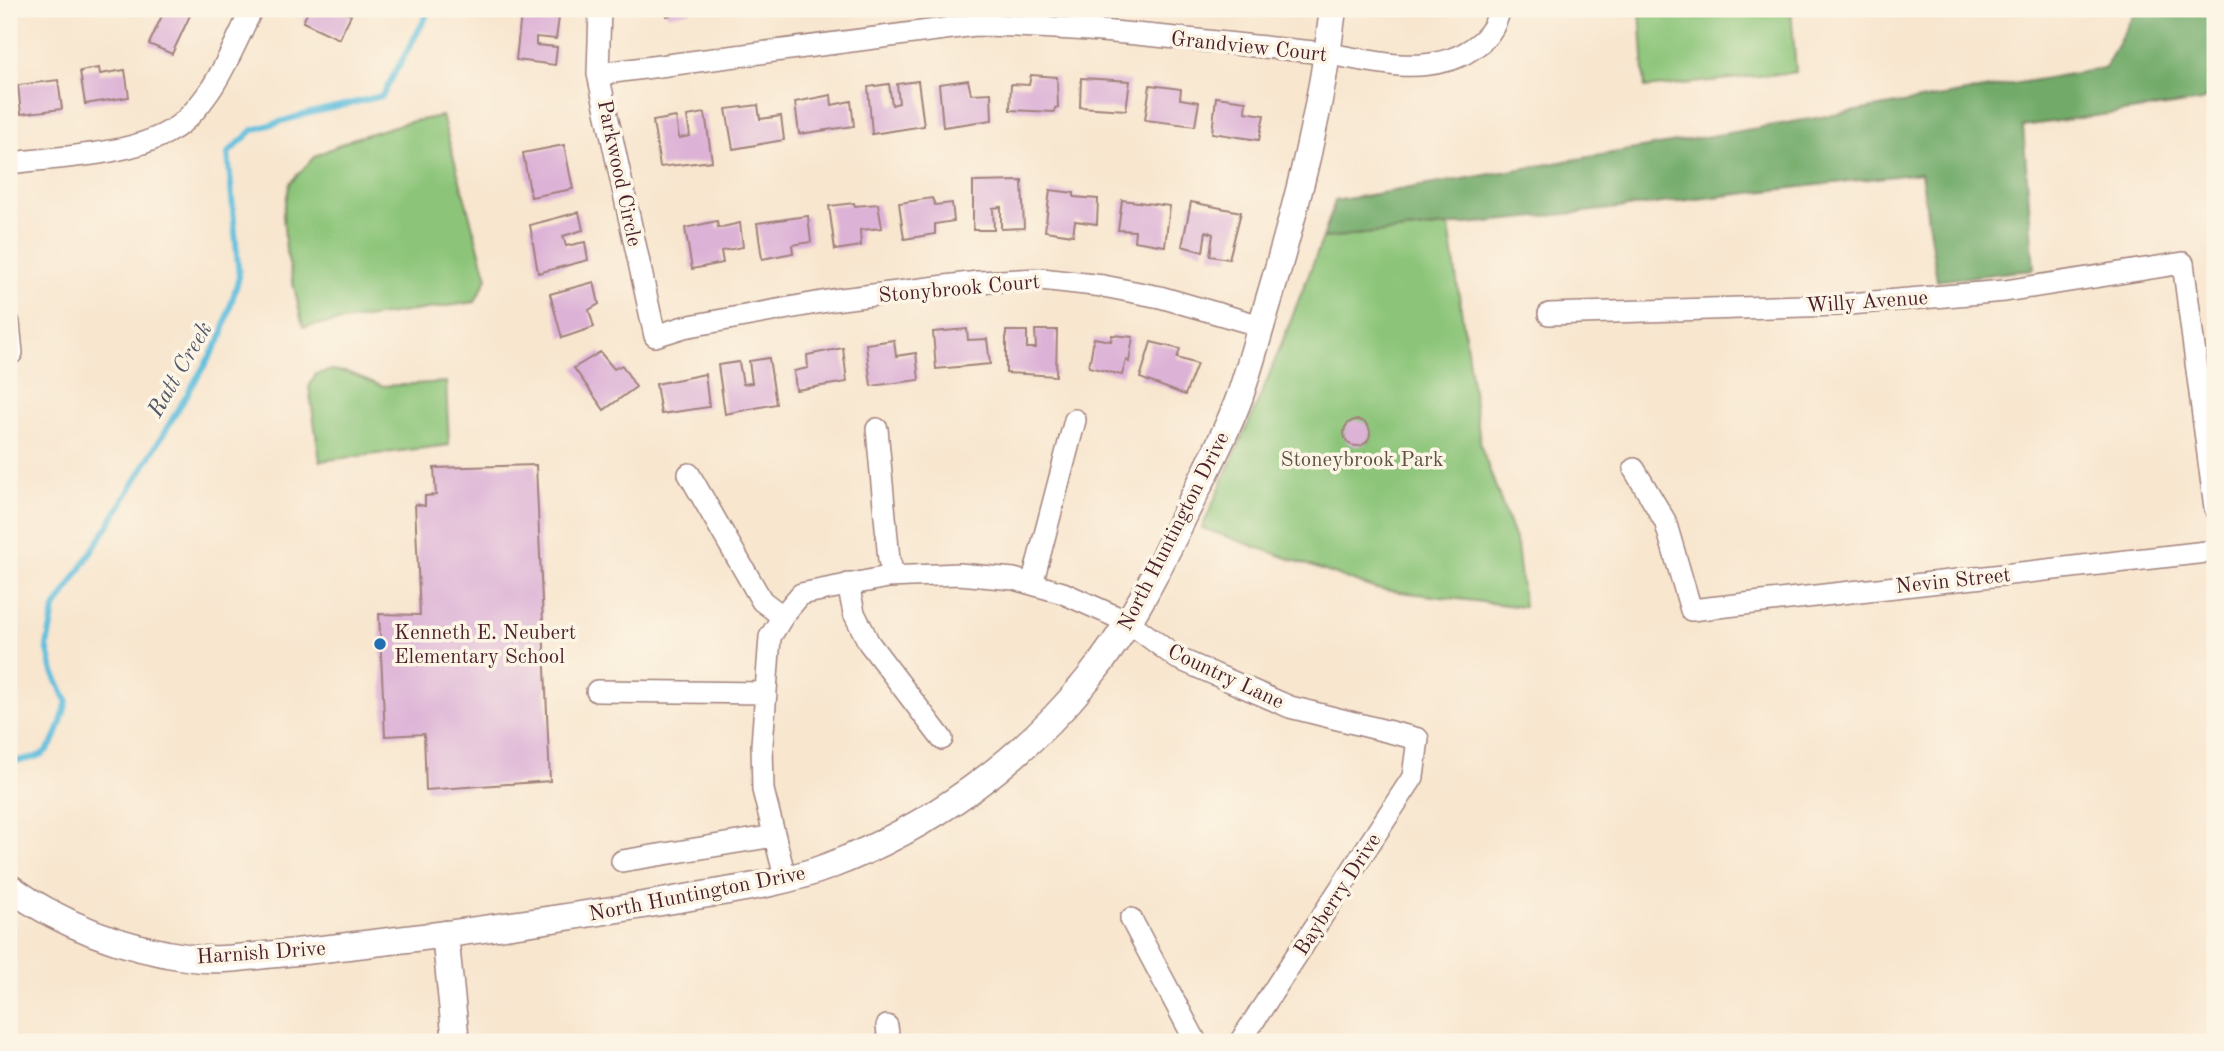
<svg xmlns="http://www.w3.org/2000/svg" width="2224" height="1051" viewBox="0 0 2224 1051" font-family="'Old Standard TT',serif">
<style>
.green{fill:#8cc579;stroke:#6b7252;stroke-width:2}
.forest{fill:#71aa69;stroke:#5e644a;stroke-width:2}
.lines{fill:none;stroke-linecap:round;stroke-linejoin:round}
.stream{stroke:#5fbedd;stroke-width:6}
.building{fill:#ddb2d7}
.minor-casing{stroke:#a1827d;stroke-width:24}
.tertiary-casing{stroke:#a1827d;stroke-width:29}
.minor{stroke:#fff;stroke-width:21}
.tertiary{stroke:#fff;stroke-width:26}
.poi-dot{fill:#1f6fb2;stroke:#fcf5e5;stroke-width:2.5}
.labels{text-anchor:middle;stroke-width:7;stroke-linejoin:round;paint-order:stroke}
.street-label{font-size:21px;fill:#4a1f2b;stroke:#fcf5e5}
.park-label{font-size:21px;fill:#5e5142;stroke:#fcf5e5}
.poi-label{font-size:21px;fill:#4a1f2b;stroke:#fcf5e5;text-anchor:start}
.water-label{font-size:23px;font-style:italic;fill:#515769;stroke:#fcf5e5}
</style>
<rect width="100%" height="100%" fill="#fcf5e5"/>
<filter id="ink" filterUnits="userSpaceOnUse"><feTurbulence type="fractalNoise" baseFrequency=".0143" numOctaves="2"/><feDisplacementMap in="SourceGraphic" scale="14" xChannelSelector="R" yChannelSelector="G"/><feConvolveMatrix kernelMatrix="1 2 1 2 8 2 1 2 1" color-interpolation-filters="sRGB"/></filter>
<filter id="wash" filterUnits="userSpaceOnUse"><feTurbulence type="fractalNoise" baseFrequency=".00686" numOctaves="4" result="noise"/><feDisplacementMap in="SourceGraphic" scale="28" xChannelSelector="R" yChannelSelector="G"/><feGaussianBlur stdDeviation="1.57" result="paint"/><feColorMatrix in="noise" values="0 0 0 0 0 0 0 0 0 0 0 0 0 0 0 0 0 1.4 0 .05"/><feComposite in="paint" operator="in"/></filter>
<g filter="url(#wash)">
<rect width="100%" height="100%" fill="#f8e6cf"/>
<!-- green -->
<path class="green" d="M1640,9H1791L1796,72L1645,88Z
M442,116L487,278L475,302L303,327L286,250L283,214L290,183L315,156L352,139L404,123Z
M1449,226L1481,447L1517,545L1524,607L1376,589L1202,528L1264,388L1323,238Z
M332,370L350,373L382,386L446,382L449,445L320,461L309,387L316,374Z"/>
<!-- forest -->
<path class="forest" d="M2133,9H2215V91L2202,101L2023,126L2034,269L1937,281L1921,173L1567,214L1323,238L1335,201L2105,68L2136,10Z"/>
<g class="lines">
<!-- stream -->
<path class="stream" d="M9,762C18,760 29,760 38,756C56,750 62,718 67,701L53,672L47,646L54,610L108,526L221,338L239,277L228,153L253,130L306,114L382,96L426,17V9"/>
</g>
<g id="blocks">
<!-- building -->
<path class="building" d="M165,9H193L172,54L149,44Z
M309,9H338L351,15L339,39L303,22Z
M666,9H692V11L667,16Z
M521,14L559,18L556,39L536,37V45L557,47L555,65L516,60Z
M99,68L100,74L125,70L129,97L85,104L80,71Z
M1031,75L1057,77L1058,107L1055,108L1054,112L1010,110L1011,84L1029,85Z
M1081,78L1130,81L1126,110L1080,107Z
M58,80L62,109L21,114L18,85Z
M968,80L971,94L991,93L992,120L943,127L939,84Z
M918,81L924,126L872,134L868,87L889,84L892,105L899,103L897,84Z
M1150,85L1181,89L1180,99L1199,102L1195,126L1145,120Z
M831,95L832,105L851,101L854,126L799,134L795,102Z
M1216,97L1246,101L1245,112L1264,115L1259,140L1212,133Z
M758,105L760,119L781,116L784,140L733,149L726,109Z
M705,113L712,161L660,167L653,121L676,117L679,138L690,136L687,116Z
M564,145L573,189L531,197L523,153Z
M1022,181L1024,228L1001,229V207L993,208L994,230H973V182Z
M1050,190L1074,193V197L1098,199L1097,224L1075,221L1073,235L1045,231Z
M932,198L935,205L952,203L954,221L935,224V234L904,239L899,203Z
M1122,200L1170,206L1165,246L1134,241L1135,231L1118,230Z
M1191,202L1241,212L1229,259L1210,256L1213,234L1206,231L1203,252L1182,246Z
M854,203L855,206L878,204L882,228L860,230L861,246L835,250L829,206Z
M579,212L583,230L563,236L566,246L585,242L588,260L538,273L530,225Z
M808,216L811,242L792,245L793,253L762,259L757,223Z
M717,221L718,228L740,223L743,247L721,251L723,263L692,269L685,228Z
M594,282L599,304L589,310L594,327L562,338L550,294Z
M967,329L968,340L987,339L990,364L936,369L933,332Z
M1035,330H1057L1056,376L1006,373V331H1027V348H1036Z
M1112,335L1133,337L1129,362L1126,360L1122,375L1089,367L1094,338L1111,341Z
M894,340L896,356L916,353L919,380L871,386L866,344Z
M1151,342L1180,349L1177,358L1197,364L1185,395L1140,378Z
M843,348L847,382L796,390L794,371L808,368L807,355Z
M600,352L614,369L622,365L636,387L604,410L574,368Z
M769,358L776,404L725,414L718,365L739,362L743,384L752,383L749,361Z
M705,374L709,407L661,414L656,384Z
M1344 433a13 13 0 1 1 26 0a13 13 0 1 1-26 0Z
M536,465L550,781L426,790L424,734L385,736L379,614L420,615L415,504L425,506V496L436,495L434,468Z"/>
</g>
</g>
<g filter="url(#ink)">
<use href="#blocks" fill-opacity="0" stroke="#a1827d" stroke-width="2"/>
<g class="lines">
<!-- minor casing -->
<g class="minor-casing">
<path id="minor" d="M600,9L598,74L655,336L684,327L833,300L978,282L1041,279L1103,286L1160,297L1261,326
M598,74L975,25C1089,26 1201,41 1314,52C1358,57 1402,73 1445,61C1462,57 1483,44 1492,29C1496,23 1498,15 1500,9
M9,163C57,157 128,156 170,131C187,122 200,105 211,89C227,65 239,35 252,9
M1549,314L1837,305L2005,291L2183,263L2215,508
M9,323L12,353
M877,429L889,560L894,576
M1634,469L1665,521L1691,610L2215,551
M689,474L762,601L782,616
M848,584L854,613L869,643L942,739
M1032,584L1075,420
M597,691L766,693
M622,861L774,836
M786,881L763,790L762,745L770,637L785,613L801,594L888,577L959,574L1014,579L1063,593L1130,623L1177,658L1290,707L1418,739L1413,777L1240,1042
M1131,919L1196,1042
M887,1026L889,1042"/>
</g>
<!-- tertiary casing -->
<g class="tertiary-casing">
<path id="tertiary" d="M9,887C63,926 125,949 192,958C220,962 250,956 277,954C334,948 391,941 447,934C528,923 610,911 691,897C738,889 785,883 829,866C929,828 1021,762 1088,679C1129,629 1156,574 1184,516C1203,477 1225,437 1240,396C1251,363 1260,329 1270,296C1298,201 1322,107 1333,9
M445,934L456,1042"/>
</g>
<!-- minor -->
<use href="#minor" class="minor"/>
<!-- tertiary -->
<use href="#tertiary" class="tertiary"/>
</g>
</g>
<!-- markers -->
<circle class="poi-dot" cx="380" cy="644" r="7"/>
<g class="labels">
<!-- street labels -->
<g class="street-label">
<text transform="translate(1249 46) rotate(6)" y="7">Grandview Court</text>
<text transform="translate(620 173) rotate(78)" y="7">Parkwood Circle</text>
<text transform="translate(959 288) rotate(-5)" y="7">Stonybrook Court</text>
<text transform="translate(1867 301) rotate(-4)" y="7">Willy Avenue</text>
<text transform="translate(1173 531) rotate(-63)" y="7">North Huntington Drive</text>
<text transform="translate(1953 580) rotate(-6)" y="7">Nevin Street</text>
<text transform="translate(1226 676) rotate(25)" y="7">Country Lane</text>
<text transform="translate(697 893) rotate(-11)" y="7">North Huntington Drive</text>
<text transform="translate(1337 894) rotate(-57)" y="7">Bayberry Drive</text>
<text transform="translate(261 952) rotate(-4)" y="7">Harnish Drive</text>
</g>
<!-- park labels -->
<g class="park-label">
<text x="1362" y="466">Stoneybrook Park</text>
</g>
<!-- poi labels -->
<g class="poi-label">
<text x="394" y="639">Kenneth E. Neubert<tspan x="394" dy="24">Elementary School</tspan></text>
</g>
<!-- water labels -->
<g class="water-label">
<text transform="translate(179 369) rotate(-60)" y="8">Ratt Creek</text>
</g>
</g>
<!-- margin -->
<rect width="2224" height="1051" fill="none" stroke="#fcf5e5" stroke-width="35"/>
</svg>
